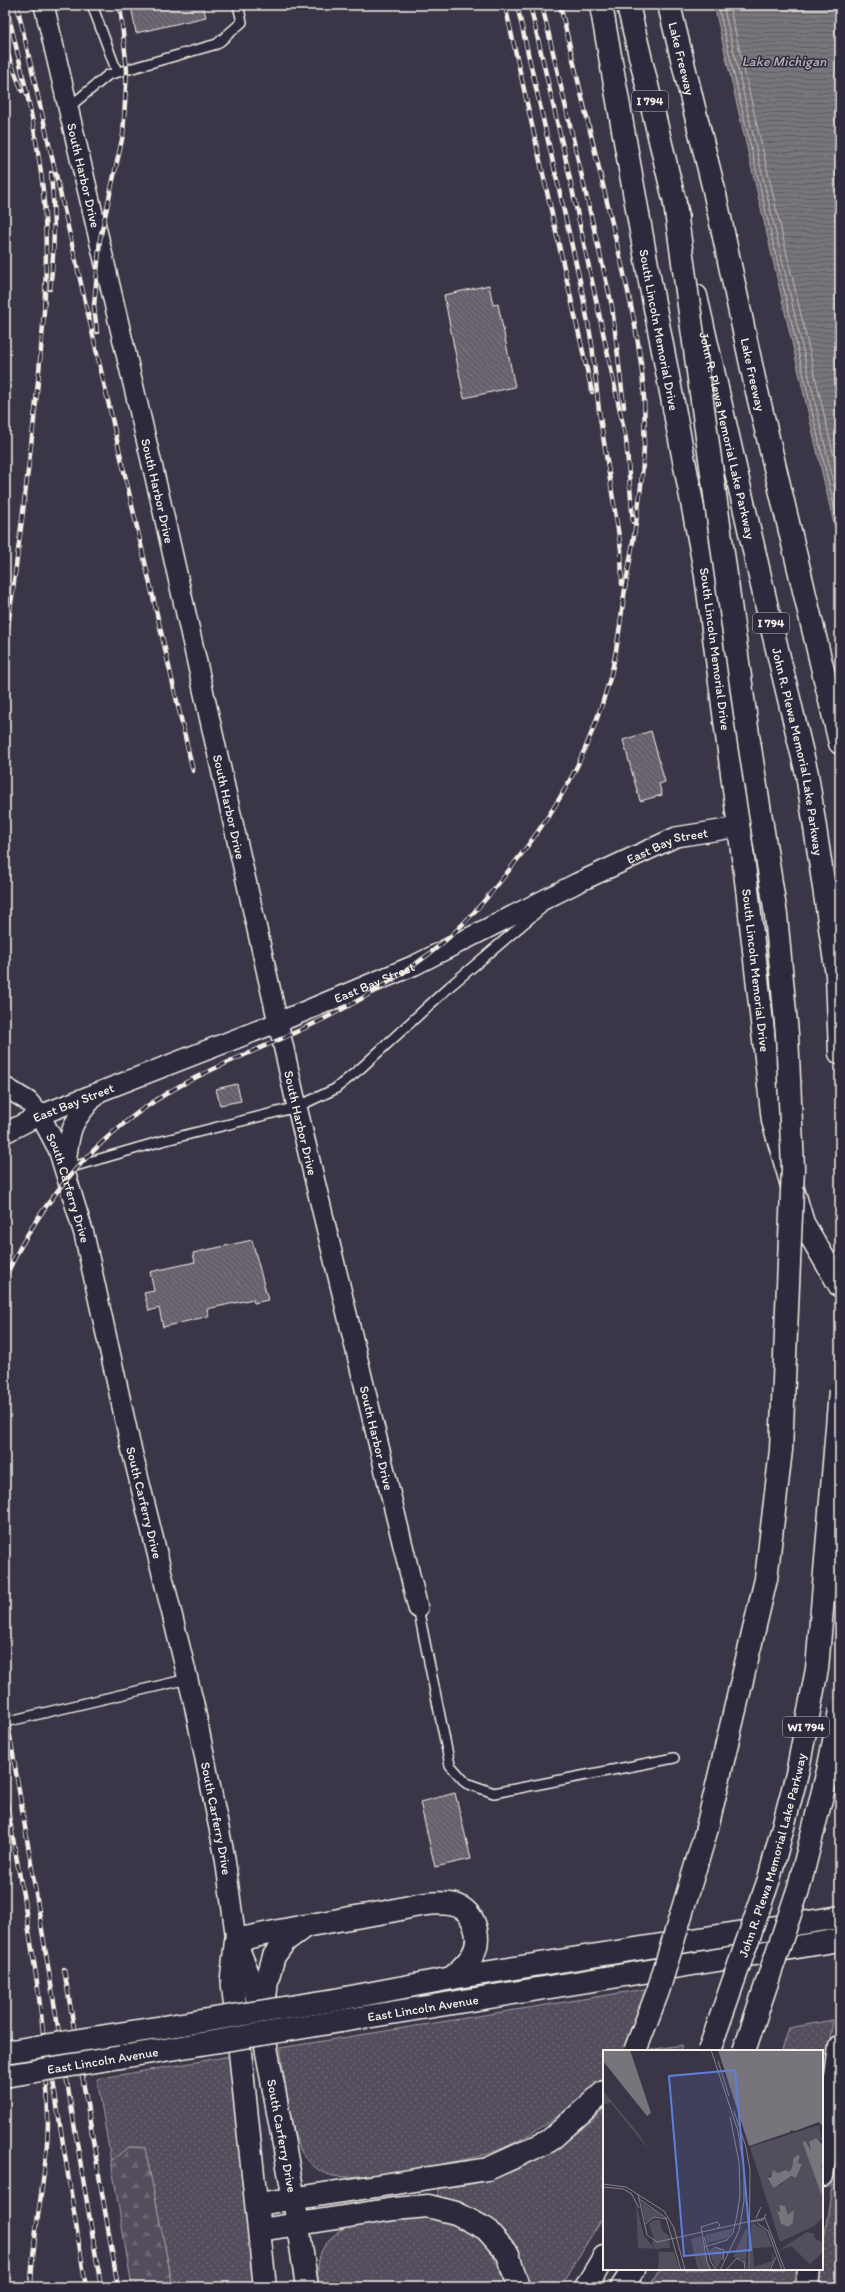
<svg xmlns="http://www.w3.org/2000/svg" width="845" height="2292" viewBox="0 0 845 2292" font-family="Itim,sans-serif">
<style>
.grass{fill:url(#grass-dots);stroke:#a4a0a2}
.forest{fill:url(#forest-firs);stroke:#a4a0a2}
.water{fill:url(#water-rules);stroke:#aaa6a7}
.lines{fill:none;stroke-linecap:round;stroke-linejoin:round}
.shore{stroke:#c2bfbc;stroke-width:1}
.building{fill:url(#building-back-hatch);stroke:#f4f1e8}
.lane-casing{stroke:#f4f1e8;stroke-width:12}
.street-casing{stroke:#f4f1e8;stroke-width:22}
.secondary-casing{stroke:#f4f1e8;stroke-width:25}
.highway-casing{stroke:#f4f1e8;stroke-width:25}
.lane{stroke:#2f2a3d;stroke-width:9}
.street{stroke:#2f2a3d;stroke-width:19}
.secondary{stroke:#2f2a3d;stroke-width:22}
.highway{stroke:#2f2a3d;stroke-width:22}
.rail-casing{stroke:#f4f1e8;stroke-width:4.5}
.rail{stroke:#2f2a3d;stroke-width:3;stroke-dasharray:9;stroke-linecap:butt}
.secondary-bridge-casing{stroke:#f4f1e8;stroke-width:25;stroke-linecap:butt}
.highway-bridge-casing{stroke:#f4f1e8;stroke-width:25;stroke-linecap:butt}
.secondary-bridge{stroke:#2f2a3d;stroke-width:22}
.highway-bridge{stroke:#2f2a3d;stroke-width:22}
.labels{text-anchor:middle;stroke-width:3;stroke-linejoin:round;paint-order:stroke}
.shield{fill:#2f2a3d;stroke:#b9b5b5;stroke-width:1}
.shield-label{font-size:12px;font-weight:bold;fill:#f4f1e8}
.street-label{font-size:13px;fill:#f4f1e8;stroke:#2f2a3d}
.water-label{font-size:14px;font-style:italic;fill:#b6b2b2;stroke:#2f2a3d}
.inset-road{fill:none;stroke:#858187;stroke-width:1}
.view{fill:#5e7fdd;fill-opacity:0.15;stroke:#5e7fdd;stroke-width:2}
.inset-edge{fill:none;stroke:#f4f1e8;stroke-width:2}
</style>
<defs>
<pattern id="grass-dots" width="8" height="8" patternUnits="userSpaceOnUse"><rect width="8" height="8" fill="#534e5c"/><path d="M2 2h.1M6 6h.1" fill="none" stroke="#6c6873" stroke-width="1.8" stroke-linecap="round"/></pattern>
<pattern id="forest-firs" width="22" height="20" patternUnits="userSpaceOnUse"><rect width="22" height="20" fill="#534e5c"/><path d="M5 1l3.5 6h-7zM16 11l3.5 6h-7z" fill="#6c6873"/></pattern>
<pattern id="water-rules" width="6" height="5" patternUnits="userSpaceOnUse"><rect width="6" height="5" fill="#78747b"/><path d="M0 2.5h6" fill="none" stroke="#636063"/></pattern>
<pattern id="building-back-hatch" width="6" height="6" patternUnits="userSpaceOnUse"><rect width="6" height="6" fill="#65616c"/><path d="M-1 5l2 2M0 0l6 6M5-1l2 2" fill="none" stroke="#7c7881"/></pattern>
</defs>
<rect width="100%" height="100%" fill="#3b3647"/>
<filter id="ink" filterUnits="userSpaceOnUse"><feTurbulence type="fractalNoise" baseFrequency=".025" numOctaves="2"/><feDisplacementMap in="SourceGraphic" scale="8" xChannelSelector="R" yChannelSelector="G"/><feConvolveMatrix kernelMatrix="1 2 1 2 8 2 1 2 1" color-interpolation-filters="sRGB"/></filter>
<g filter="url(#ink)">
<!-- grass -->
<path class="grass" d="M651,1988L624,2051H604V2078C581,2098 558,2118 532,2133C519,2141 502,2149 488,2154C462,2161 351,2183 329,2175C319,2172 311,2164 305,2157C291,2142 284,2071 280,2048Z
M833,2020L822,2092V2051H782L789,2028Z
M682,2045L680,2051H648L649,2050Z
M231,2056L253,2287H173L145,2148L128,2147L111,2161L97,2079Z
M604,2109V2215L560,2287H526C516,2268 508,2244 496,2226C484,2208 456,2202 436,2198L440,2188C455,2186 471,2185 485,2181C531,2168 571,2142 604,2109Z
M840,2130V2287H818L820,2269H822V2255Z
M425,2216C470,2228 493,2239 505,2287H319C308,2216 376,2221 425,2216Z
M660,2269H796L793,2287H650Z"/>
<!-- forest -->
<path class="forest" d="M128,2147L145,2148L173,2287H132L111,2161Z"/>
<!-- water -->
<path class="water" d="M714,5H840V550Z"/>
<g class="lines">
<!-- shore -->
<path class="shore" d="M718,5L840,532
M723,5L840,510
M729,5L840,483"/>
</g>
<!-- building -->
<path class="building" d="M131,5H203L206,17L136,33Z
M489,285L493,305L498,304L515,387L464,398L444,295Z
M651,731L665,782L659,784L662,795L640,801L623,740Z
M237,1084L241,1101L220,1105L216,1089Z
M252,1240L268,1300L254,1303L253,1299L207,1309L209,1316L163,1327L159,1308L149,1311L144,1293L154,1291L150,1272L195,1262L193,1253Z
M455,1793L471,1859L435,1867L420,1802Z"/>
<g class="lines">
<!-- lane casing -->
<g class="lane-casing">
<path id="lane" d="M92,5L117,72
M69,107L108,75L217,44L242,22L238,5
M65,1169L162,1141L297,1107L335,1089L361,1068L449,987L541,909
M418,1608L450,1765L466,1783L494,1793L674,1758
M5,1722L188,1679"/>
</g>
<!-- street casing -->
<g class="street-casing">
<g id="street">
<path id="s1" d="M44,5L162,507L297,1107L418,1608"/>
<path id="s2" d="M5,1087L28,1101L40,1115L58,1149L84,1234L130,1443L194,1704L225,1858L236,1940L251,1977L260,2018"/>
<path id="s3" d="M5,1133L40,1115L279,1022L415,965L577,883L676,837L739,827"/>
<path d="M66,1164C70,1127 71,1123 97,1094"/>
</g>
</g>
<!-- secondary casing -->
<g class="secondary-casing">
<g id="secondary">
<path id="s4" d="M601,5L650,282L706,576L747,888L773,1121L803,1223L840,1286"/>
<path id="s5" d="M304,1927L285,1941L274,1956L267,1980L262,2025L294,2199L307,2287"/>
<path d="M335,2000L452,1978L840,1917"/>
<path id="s6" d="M341,2021L840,1940"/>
<path d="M265,2287L232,1977L236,1940C286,1929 336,1920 386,1912C406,1908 430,1901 450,1904C473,1906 484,1937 472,1956C467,1964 458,1971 452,1978"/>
</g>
</g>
<!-- highway casing -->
<g class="highway-casing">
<g id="highway">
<path d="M628,5L678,216"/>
<path id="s7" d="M669,5L714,190L755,383L840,743"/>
<path id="s8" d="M696,296L766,603L807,774L837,975L840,1053"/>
<path d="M822,2176L840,2047"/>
<path d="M258,2204L488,2169L549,2141L604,2092"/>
<path d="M260,2230L394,2209L428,2206L456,2213L486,2229L508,2254L518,2287"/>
<path d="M586,2287L604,2257"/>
<path d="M622,2287L634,2269"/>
<path d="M807,2287L809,2269"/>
</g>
</g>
<!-- lane -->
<use href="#lane" class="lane"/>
<!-- street -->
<use href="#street" class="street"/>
<!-- secondary -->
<use href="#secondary" class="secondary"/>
<!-- highway -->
<use href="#highway" class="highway"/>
<!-- rail casing -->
<g class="rail-casing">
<path id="rail" d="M17,5L193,771
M505,5L592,392
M517,5L580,281L592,344L599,411L621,549L622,584
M530,5L565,156L626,439L633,522
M542,5L612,306L624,407
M5,47L22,91
M50,289C55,250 55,212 51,173
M97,332L94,306L100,239L123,135L127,70L120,5
M5,648C16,569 26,490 35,411C43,335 51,257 42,181C35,121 20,63 6,5
M5,1278C42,1196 104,1127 183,1084C232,1058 284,1040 333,1014C370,995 406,973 439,946C467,923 491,894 513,865C561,804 589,753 610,678C619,646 621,610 627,577C638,514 647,462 644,397C641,340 626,283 613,227C595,153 577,79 560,5
M5,1706L101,2287
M5,1792C23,1900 47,2008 48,2118C48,2174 32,2231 31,2287
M64,1969L118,2287
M49,2056L86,2287"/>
</g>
<!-- rail -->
<use href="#rail" class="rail"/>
<!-- secondary-bridge casing -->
<g class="secondary-bridge-casing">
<g id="secondary-bridge">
<path d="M5,2052L335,2000"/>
<path id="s9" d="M5,2076L341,2021"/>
</g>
</g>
<!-- highway-bridge casing -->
<g class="highway-bridge-casing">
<g id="highway-bridge">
<path d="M635,2051L658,1991L706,1832L766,1579L781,1450L793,1168L787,1034L776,915L748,735L674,197"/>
<path id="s10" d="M709,2051L769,1879L797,1774L817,1669L840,1391"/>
<path d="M744,2051L799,1887L828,1771L840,1711"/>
</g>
</g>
<!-- secondary-bridge -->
<use href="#secondary-bridge" class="secondary-bridge"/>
<!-- highway-bridge -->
<use href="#highway-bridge" class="highway-bridge"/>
</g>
</g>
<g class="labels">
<!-- shield labels -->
<g class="shield">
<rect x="632" y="91" width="36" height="20" rx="3"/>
<rect x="753" y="613" width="36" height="20" rx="3"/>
<rect x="783" y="1717" width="46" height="20" rx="3"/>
</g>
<g class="shield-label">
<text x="650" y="105">I 794</text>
<text x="771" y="627">I 794</text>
<text x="806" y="1731">WI 794</text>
</g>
<!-- street labels -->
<g class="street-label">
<text dy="5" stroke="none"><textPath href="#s7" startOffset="55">Lake Freeway</textPath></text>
<text dy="5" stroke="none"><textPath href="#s1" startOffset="175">South Harbor Drive</textPath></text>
<text dy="5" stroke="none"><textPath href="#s4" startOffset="330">South Lincoln Memorial Drive</textPath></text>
<text dy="5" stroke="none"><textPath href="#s7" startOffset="379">Lake Freeway</textPath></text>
<text dy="5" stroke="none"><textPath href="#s8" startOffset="143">John R. Plewa Memorial Lake Parkway</textPath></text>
<text dy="5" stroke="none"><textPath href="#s1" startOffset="499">South Harbor Drive</textPath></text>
<text dy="5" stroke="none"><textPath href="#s4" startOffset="654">South Lincoln Memorial Drive</textPath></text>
<text dy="5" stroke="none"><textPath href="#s8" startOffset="467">John R. Plewa Memorial Lake Parkway</textPath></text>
<text dy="5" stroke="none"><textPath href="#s1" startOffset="823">South Harbor Drive</textPath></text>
<text dy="5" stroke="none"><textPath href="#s3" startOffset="723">East Bay Street</textPath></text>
<text dy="5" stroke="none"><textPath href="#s4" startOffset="978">South Lincoln Memorial Drive</textPath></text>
<text dy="5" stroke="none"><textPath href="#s3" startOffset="399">East Bay Street</textPath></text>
<text dy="5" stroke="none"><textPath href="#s3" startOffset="75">East Bay Street</textPath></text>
<text dy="5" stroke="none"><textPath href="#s1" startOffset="1147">South Harbor Drive</textPath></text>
<text dy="5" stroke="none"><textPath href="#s2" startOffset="124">South Carferry Drive</textPath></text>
<text dy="5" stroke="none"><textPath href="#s1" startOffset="1471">South Harbor Drive</textPath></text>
<text dy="5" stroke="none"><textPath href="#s2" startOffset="448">South Carferry Drive</textPath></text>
<text dy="5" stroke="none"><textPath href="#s2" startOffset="772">South Carferry Drive</textPath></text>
<text dy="5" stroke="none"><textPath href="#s10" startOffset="206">John R. Plewa Memorial Lake Parkway</textPath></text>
<text dy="5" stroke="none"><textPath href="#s6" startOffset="83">East Lincoln Avenue</textPath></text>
<text dy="5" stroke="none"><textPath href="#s9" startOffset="99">East Lincoln Avenue</textPath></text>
<text dy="5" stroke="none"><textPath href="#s5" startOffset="225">South Carferry Drive</textPath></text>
</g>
<!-- water labels -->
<g class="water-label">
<text x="784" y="66">Lake Michigan</text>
</g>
</g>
<!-- overview -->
<g transform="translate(603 2050)">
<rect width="220" height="220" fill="#3b3647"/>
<path d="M38,152L61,167L55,166L42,172ZM33,153L41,186L51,198L58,196L57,199L35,198ZM150,173L163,181L169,197L150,198L151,217L169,211V200L171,210L165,220H149L147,217L148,174ZM131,178L125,188L104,193L102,185ZM145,179L143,212L144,220L140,209L130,207L142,180ZM204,182L212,184L210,187L220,193V202L207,214L188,196L176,200ZM98,186L107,220H100L92,194L89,195L88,189ZM109,198H117L121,206L113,219L106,201ZM56,202H71L77,220H55Z" fill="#534e5c"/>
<path d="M92,194L97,212L100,220H95L89,195Z" fill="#534e5c"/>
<path d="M0,41L35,83L46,100L8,53L0,54ZM216,75L220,95L218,90L206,94L207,101L203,92L200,94L220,149V167L211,176L177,192L147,97ZM194,105L197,107L195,112L198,116L193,128L188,126L182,128L178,135L172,136L165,131L164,128L171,121L175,123L186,122L189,118L190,109ZM176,155L181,156L185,165L191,161L190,173L185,177L179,175L175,165Z" fill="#534e5c" fill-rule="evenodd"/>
<path d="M51,170H57L59,180L66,186L67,198H51L49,193L51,189L46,174Z" fill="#534e5c"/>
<path d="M0,0H27L48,63L44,66L0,11ZM115,0H220V77L217,73L146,96ZM213,88L220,95V114L218,116L220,120V149L200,94V91L203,92L208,101L206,92ZM194,105L197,106L195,113L199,114L193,128L188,126L171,138L164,128L168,127L170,120L175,123L183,120L186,122L189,118L190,109ZM176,155L182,156L185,165L191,160L190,173L185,177L178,174L174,160L177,162Z" fill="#78747b"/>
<path d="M216,72L220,79L216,75L146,96L187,82L188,80L192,81Z" fill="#3b3647"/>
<path class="inset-road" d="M108,0L135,81L141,120V151L136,181L117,220M115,11L126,46M131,61L143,97L147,120L146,220M0,134L23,137L61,161L71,178L82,220M0,137L20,139L29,144M28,143L36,158M35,144L44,185L54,192L162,168L182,220M35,148L63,168L78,220M153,168L158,157M148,172L160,170L163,164M154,173L165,181L179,220M41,175L51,167L64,169M101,187L108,212L113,220M101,197L124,190L130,183L134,165L137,145L136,112L127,67M111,197L121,200L120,210M108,220L104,212L98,177L114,172L117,175L115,178M123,220L134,208L141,212L142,220M167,220L173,207"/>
<path class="view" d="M132,20L148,200L81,206L66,26Z"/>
<rect width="220" height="220" class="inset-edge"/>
</g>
<!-- margin -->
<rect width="845" height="2292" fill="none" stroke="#2f2a3d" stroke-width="20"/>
<rect x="10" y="10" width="825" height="2272" fill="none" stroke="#f4f1e8" stroke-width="1.5" filter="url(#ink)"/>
</svg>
